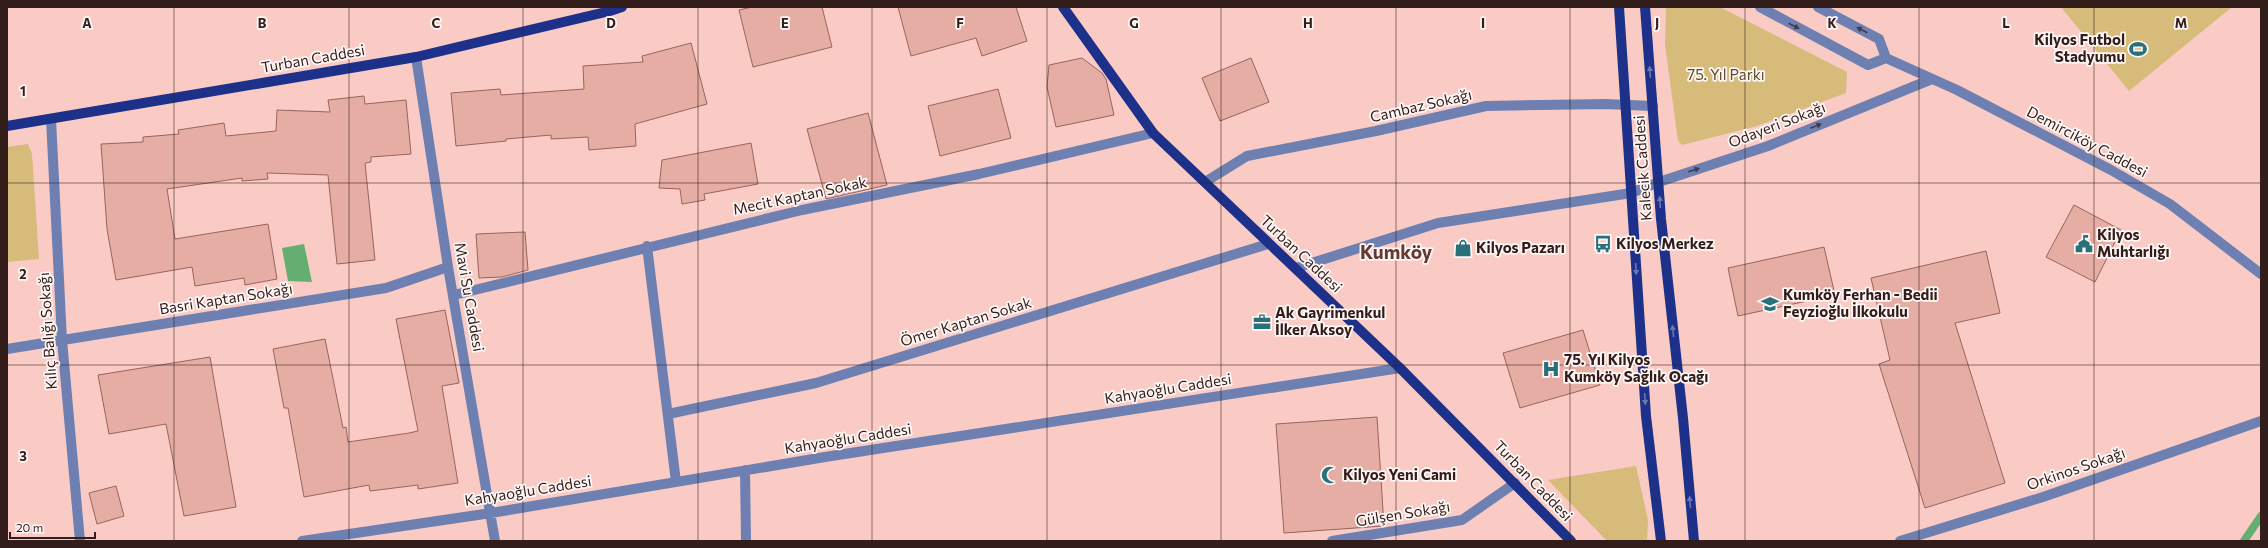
<svg xmlns="http://www.w3.org/2000/svg" width="2268" height="548" viewBox="0 0 2268 548" font-family="Commissioner,sans-serif">
<style>
.green{fill:#d6bb7b}
.water{fill:#64ae71}
.lines{fill:none;stroke-linecap:round;stroke-linejoin:round}
.stream{stroke:#64ae71;stroke-width:8}
.building{fill:#e6ada5;stroke:#98645d}
.minor{stroke:#6e80b2;stroke-width:10}
.major{stroke:#1d318b;stroke-width:10}
.oneway{fill:#443b48}
.oneway2{fill:#6c76b0}
.grid{fill:none;stroke:#321d1a;stroke-width:1;stroke-opacity:0.55}
.labels{text-anchor:middle;stroke-width:3.5;stroke-linejoin:round;paint-order:stroke}
.poi-label{font-size:15px;font-weight:bold;fill:#321d1a;stroke:#fef7f6;text-anchor:start}
.street-label{font-size:15px;fill:#321d1a;stroke:#fef7f6}
.park-label{font-size:15px;fill:#5a4b24;stroke:#fef7f6}
.district-label{font-size:19px;font-weight:bold;fill:#673832;stroke:#fef7f6}
.grid-label{font-size:13px;text-anchor:middle;font-weight:bold;fill:#321d1a;stroke:#fef7f6;stroke-width:3.5;stroke-linejoin:round;paint-order:stroke}
</style>
<rect width="100%" height="100%" fill="#facbc4"/>
<!-- green -->
<path class="green" d="M1666,7H1720L1847,72L1846,93L1757,126L1682,145L1678,141L1665,44Z
M2061,7H2232L2129,91Z
M28,144L32,154L39,259L7,262V147Z
M1636,466L1648,520L1647,541H1607L1548,480Z"/>
<!-- water -->
<path class="water" d="M304,244L312,282L288,281L282,248Z"/>
<g class="lines">
<!-- stream -->
<path class="stream" d="M2244,541L2261,516"/>
</g>
<!-- building -->
<path class="building" d="M752,7H822L832,47L753,67L739,10Z
M898,7H1016L1027,41L982,56L976,38L911,56Z
M691,43L707,104L635,124L636,146L589,150L588,137L551,139V135L506,139V141L456,146L451,93L500,89L501,95L584,89L583,66L643,62L642,56Z
M1082,58L1102,73L1106,79L1114,115L1056,127L1047,87L1049,65Z
M1251,58L1269,102L1220,121L1202,78Z
M998,89L1011,138L940,156L928,106Z
M364,96L365,104L406,100L411,154L371,157V162L365,163L375,260L337,264L328,175L267,173L268,179L242,181V178L167,189L175,239L268,224L277,279L245,285L244,278L195,286L192,267L116,280L107,229L101,144L143,142V137L179,134L178,130L224,123L226,136L276,131L277,110L330,112L328,100Z
M868,113L887,185L826,199L807,129Z
M751,143L758,184L704,194L705,200L682,204L680,189L659,188L662,160Z
M2074,205L2121,230L2095,282L2046,257Z
M525,232L528,270L502,277L479,278L476,234Z
M1824,247L1835,295L1738,316L1728,268Z
M1986,251L2000,313L1955,323L2005,483L1925,508L1879,364L1890,360L1871,278Z
M445,310L459,383L442,386L458,483L418,489V485L370,491L369,485L304,497L288,408H284L273,349L325,339L343,428L346,427L348,442L409,433L418,431L396,319Z
M1583,330L1600,385L1520,408L1503,353Z
M210,357L236,507L184,516L166,424L109,434L98,375Z
M1377,417L1384,526L1284,533L1276,424Z
M116,486L124,516L97,524L89,493Z"/>
<g class="lines">
<!-- minor -->
<path class="minor" d="M1760,7L1868,65L1886,58L1957,90L2111,170L2170,204L2261,274
M1818,7L1879,39L1886,58
M416,57L448,267L495,541
M51,119L62,340L80,541
M1205,182L1247,156L1376,131L1486,106L1605,104L1653,106
M647,246L676,482
M1296,268L1438,223L1631,193L1659,182L1768,146L1932,79
M454,295L802,210L979,174L1153,133
M7,349L386,288L448,267
M668,414L816,383L1268,244
M745,470L746,541
M302,541L491,513L825,457L1400,368
M1332,541L1462,520L1515,483
M1900,541L2043,497L2261,421"/>
<!-- major -->
<path class="major" d="M1063,7L1153,133L1400,368L1571,541
M1619,7L1646,416L1661,541
M1645,7L1661,219L1683,418L1694,541
M7,126L416,57L610,11L622,7"/>
</g>
<!-- one-way arrows -->
<defs><path id="oneway-solid" d="M-6-.8H1V-3.2L6.5 0L1 3.2V.8H-6Z"/></defs>
<g class="oneway">
<use href="#oneway-solid" transform="translate(1794 26) rotate(28)"/>
<use href="#oneway-solid" transform="translate(1862 30) rotate(-152)"/>
<use href="#oneway-solid" transform="translate(1816 126) rotate(-22)"/>
<use href="#oneway-solid" transform="translate(1694 170) rotate(-18)"/>
</g>
<g class="oneway2">
<use href="#oneway-solid" transform="translate(1650 72) rotate(-94)"/>
<use href="#oneway-solid" transform="translate(1660 202) rotate(-94)"/>
<use href="#oneway-solid" transform="translate(1636 269) rotate(86)"/>
<use href="#oneway-solid" transform="translate(1673 331) rotate(-96)"/>
<use href="#oneway-solid" transform="translate(1645 399) rotate(86)"/>
<use href="#oneway-solid" transform="translate(1690 502) rotate(-95)"/>
</g>
<!-- grid -->
<path class="grid" d="M174,7V541M349,7V541M523,7V541M698,7V541M872,7V541M1047,7V541M1221,7V541M1396,7V541M1570,7V541M1745,7V541M1919,7V541M2094,7V541M7,183H2261M7,365H2261"/>
<!-- icons -->
<defs>
<g id="stadium-bare" transform="scale(1.38)"><path d="M0-5a6.5 5 0 1 0 0 10a6.5 5 0 1 0 0-10ZM-3.5-1.8h7v3.6h-7Z" fill="#28717b" stroke="#fef7f6" stroke-width="2.5" paint-order="stroke"/></g>
<g id="bus-bare" transform="scale(1.38)"><path d="M-5-6H5V4H4V6H2V4H-2V6H-4V4H-5ZM-3.5-4V0h7V-4ZM-3.5 1.2v1.5H-2V1.2ZM2 1.2v1.5H3.5V1.2Z" fill="#28717b" stroke="#fef7f6" stroke-width="2.5" paint-order="stroke"/></g>
<g id="civic-bare" transform="scale(1.38)"><path d="M-.6-6.5H3V-4.5H.6V-3L4-1V1h2V6H-6V1h2V-1L-.6-3ZM-1.2 2.5V6h2.4V2.5Z" fill="#28717b" stroke="#fef7f6" stroke-width="2.5" paint-order="stroke"/></g>
<g id="shop-bare" transform="scale(1.38)"><path d="M-5-2.5h2.3a2.7 3.5 0 0 1 5.4 0H5L5.5 6h-11ZM-1.5-2.5h3a1.5 2.3 0 0 0-3 0Z" fill="#28717b" stroke="#fef7f6" stroke-width="2.5" paint-order="stroke"/></g>
<g id="school-bare" transform="scale(1.38)"><path d="M0-5L7-2L0 1L-7-2ZM-4 1L0 2.5L4 1V4Q0 6-4 4Z" fill="#28717b" stroke="#fef7f6" stroke-width="2.5" paint-order="stroke"/></g>
<g id="office-bare" transform="scale(1.38)"><path d="M-6-3h4V-5.5h4V-3h4V5H-6ZM-1-4.5V-3h2v-1.5ZM-6 0V1H6V0Z" fill="#28717b" stroke="#fef7f6" stroke-width="2.5" paint-order="stroke"/></g>
<g id="hospital-bare" transform="scale(1.38)"><path d="M-5-5h3v3.5h4V-5h3V5h-3V1.5h-4V5h-3Z" fill="#28717b" stroke="#fef7f6" stroke-width="2.5" paint-order="stroke"/></g>
<g id="mosque-bare" transform="scale(1.38)"><path d="M3.5-4.9A6 6 0 1 0 3.5 4.9A5 5 0 1 1 3.5-4.9Z" fill="#28717b" stroke="#fef7f6" stroke-width="2.5" paint-order="stroke"/></g>
</defs>
<g fill-rule="evenodd">
<use href="#stadium-bare" x="2138" y="49"/>
<use href="#bus-bare" x="1603" y="244"/>
<use href="#civic-bare" x="2084" y="244"/>
<use href="#shop-bare" x="1463" y="248"/>
<use href="#school-bare" x="1770" y="304"/>
<use href="#office-bare" x="1262" y="322"/>
<use href="#hospital-bare" x="1551" y="369"/>
<use href="#mosque-bare" x="1330" y="475"/>
</g>
<g class="labels">
<!-- poi labels -->
<g class="poi-label">
<text x="2125" y="45" text-anchor="end">Kilyos Futbol<tspan x="2125" dy="17">Stadyumu</tspan></text>
<text x="2097" y="240">Kilyos<tspan x="2097" dy="17">Muhtarlığı</tspan></text>
<text x="1616" y="249">Kilyos Merkez</text>
<text x="1476" y="253">Kilyos Pazarı</text>
<text x="1783" y="300">Kumköy Ferhan - Bedii<tspan x="1783" dy="17">Feyzioğlu İlkokulu</tspan></text>
<text x="1275" y="318">Ak Gayrimenkul<tspan x="1275" dy="17">İlker Aksoy</tspan></text>
<text x="1564" y="365">75. Yıl Kilyos<tspan x="1564" dy="17">Kumköy Sağlık Ocağı</tspan></text>
<text x="1343" y="480">Kilyos Yeni Cami</text>
</g>
<!-- street labels -->
<g class="street-label">
<text transform="translate(313 59) rotate(-10)" y="5">Turban Caddesi</text>
<text transform="translate(1421 106) rotate(-13)" y="5">Cambaz Sokağı</text>
<text transform="translate(1777 125) rotate(-21)" y="5">Odayeri Sokağı</text>
<text transform="translate(2087 142) rotate(28)" y="5">Demirciköy Caddesi</text>
<text transform="translate(1643 168) rotate(-94)" y="5">Kalecik Caddesi</text>
<text transform="translate(800 196) rotate(-12)" y="5">Mecit Kaptan Sokak</text>
<text transform="translate(1301 254) rotate(43)" y="5">Turban Caddesi</text>
<text transform="translate(469 297) rotate(80)" y="5">Mavi Su Caddesi</text>
<text transform="translate(226 299) rotate(-9)" y="5">Basri Kaptan Sokağı</text>
<text transform="translate(966 322) rotate(-17)" y="5">Ömer Kaptan Sokak</text>
<text transform="translate(48 331) rotate(-94)" y="5">Kılıç Balığı Sokağı</text>
<text transform="translate(1168 389) rotate(-9)" y="5">Kahyaoğlu Caddesi</text>
<text transform="translate(848 439) rotate(-9)" y="5">Kahyaoğlu Caddesi</text>
<text transform="translate(2076 469) rotate(-19)" y="5">Orkinos Sokağı</text>
<text transform="translate(1533 481) rotate(46)" y="5">Turban Caddesi</text>
<text transform="translate(528 491) rotate(-9)" y="5">Kahyaoğlu Caddesi</text>
<text transform="translate(1403 514) rotate(-9)" y="5">Gülşen Sokağı</text>
</g>
<!-- park labels -->
<g class="park-label">
<text x="1726" y="80">75. Yıl Parkı</text>
</g>
<!-- district labels -->
<g class="district-label">
<text x="1396" y="259">Kumköy</text>
</g>
</g>
<g class="grid-label">
<text x="87" y="28">A</text>
<text x="262" y="28">B</text>
<text x="436" y="28">C</text>
<text x="611" y="28">D</text>
<text x="785" y="28">E</text>
<text x="960" y="28">F</text>
<text x="1134" y="28">G</text>
<text x="1308" y="28">H</text>
<text x="1483" y="28">I</text>
<text x="1657" y="28">J</text>
<text x="1832" y="28">K</text>
<text x="2006" y="28">L</text>
<text x="2181" y="28">M</text>
<text x="23" y="96">1</text>
<text x="23" y="279">2</text>
<text x="23" y="461">3</text>
</g>
<!-- border -->
<rect width="2268" height="548" fill="none" stroke="#321d1a" stroke-width="16"/>
<!-- scale -->
<path d="M10 532v6h85v-6" fill="none" stroke="#321d1a" stroke-width="2"/>
<text x="16" y="532" font-size="12" fill="#321d1a" stroke="#fef7f6" stroke-width="3" paint-order="stroke">20 m</text>
</svg>
